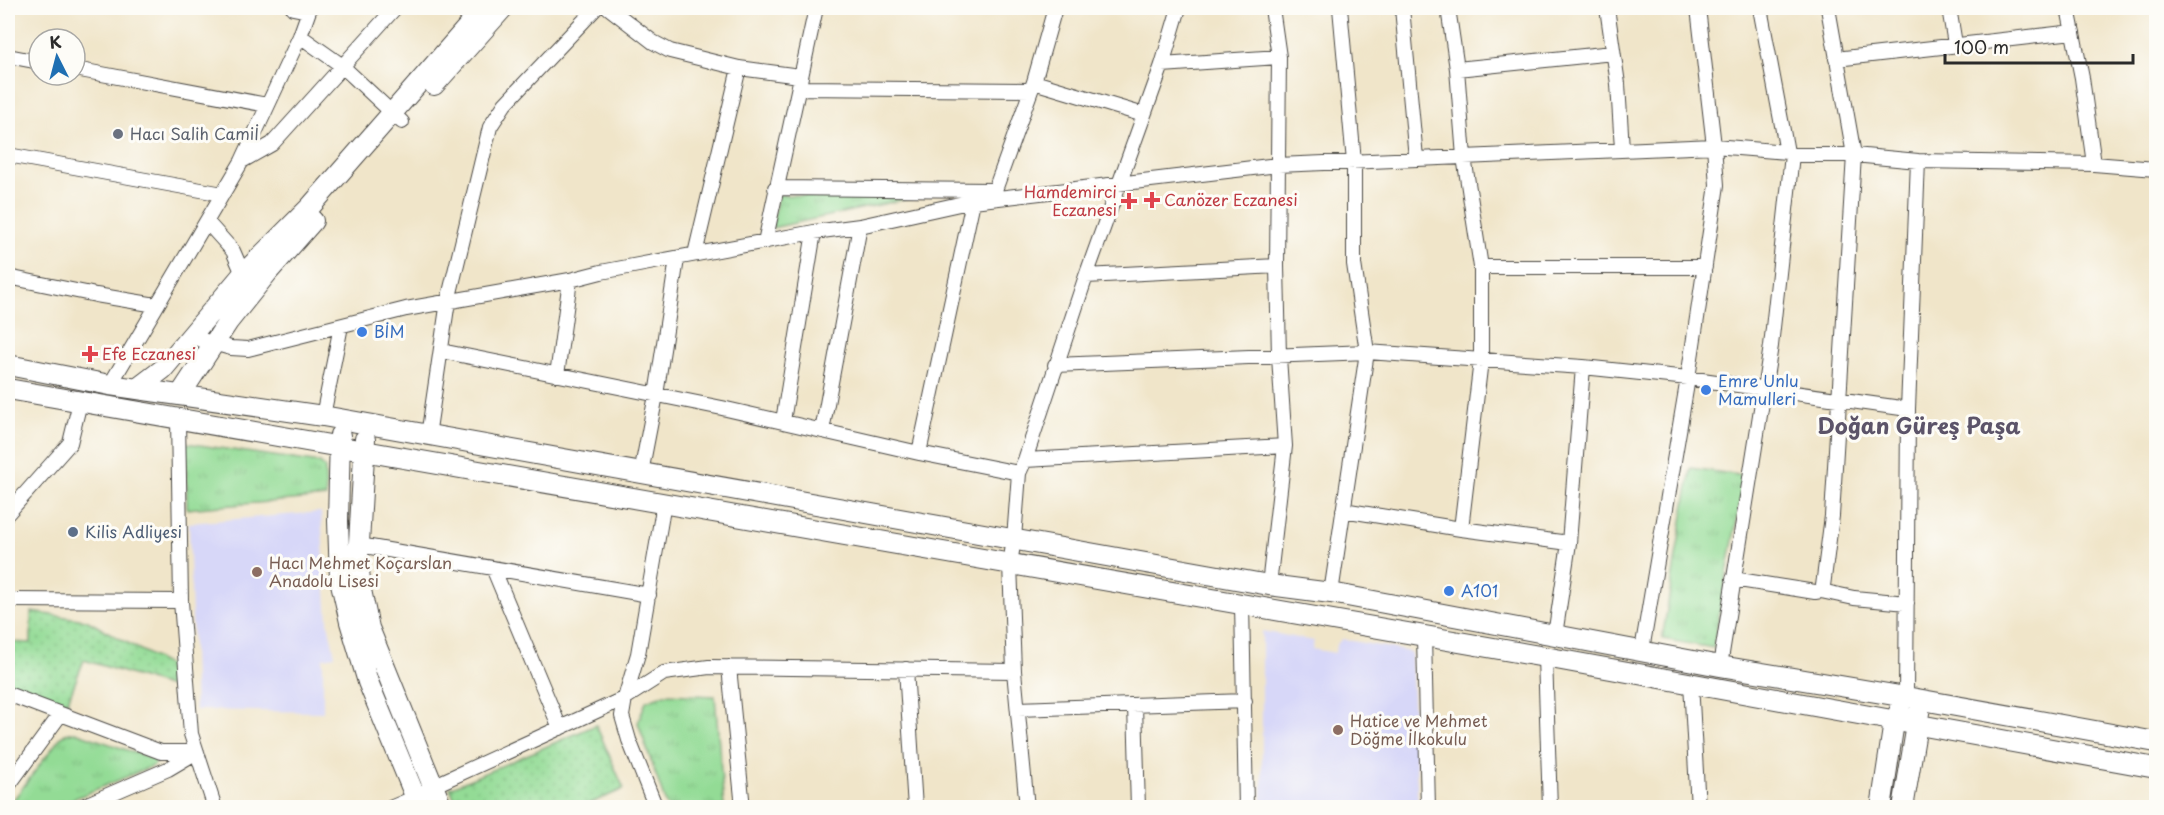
<svg xmlns="http://www.w3.org/2000/svg" width="2164" height="815" viewBox="0 0 2164 815" font-family="'Playpen Sans',sans-serif">
<style>
.built{fill:#d7d7f8}
.grass{fill:url(#grass-dots);stroke:#5f8360;stroke-width:1.5}
.park{fill:url(#park-tufts);stroke:#5f8360;stroke-width:1.5}
.lines{fill:none;stroke-linecap:round;stroke-linejoin:round}
.street-casing{stroke:#494743;stroke-width:16}
.secondary-casing{stroke:#494743;stroke-width:22}
.street{stroke:#fff;stroke-width:14}
.secondary{stroke:#fff;stroke-width:20}
.worship-dot{fill:#6b7280;stroke:#fdfcf7;stroke-width:2}
.health-dot{fill:#e0444e;stroke:#fdfcf7;stroke-width:2}
.shop-dot{fill:#3f7fe0;stroke:#fdfcf7;stroke-width:2}
.service-dot{fill:#5c6f8a;stroke:#fdfcf7;stroke-width:2}
.education-dot{fill:#8d6e63;stroke:#fdfcf7;stroke-width:2}
.labels{text-anchor:middle;stroke-width:6;stroke-linejoin:round;paint-order:stroke}
.worship-label{font-size:16px;fill:#5b616d;stroke:#fdfcf7;text-anchor:start}
.health-label{font-size:16px;fill:#be3a42;stroke:#fdfcf7;text-anchor:start}
.shop-label{font-size:16px;fill:#366cbe;stroke:#fdfcf7;text-anchor:start}
.service-label{font-size:16px;fill:#4e5e75;stroke:#fdfcf7;text-anchor:start}
.education-label{font-size:16px;fill:#785e54;stroke:#fdfcf7;text-anchor:start}
.district-label{font-size:22px;font-weight:bold;fill:#5c5469;stroke:#fdfcf7}
</style>
<defs>
<pattern id="grass-dots" width="8" height="8" patternUnits="userSpaceOnUse" patternTransform="scale(1.5)"><rect width="8" height="8" fill="#93db95"/><path d="M2 2h.1M6 6h.1" fill="none" stroke="#7fbc81" stroke-width="1.8" stroke-linecap="round"/></pattern>
<pattern id="park-tufts" width="24" height="20" patternUnits="userSpaceOnUse" patternTransform="scale(1.5)"><rect width="24" height="20" fill="#93db95"/><path d="M3 7l-1-3M5 7V3M7 7l1-3M15 17l-1-3M17 17v-4M19 17l1-3" fill="none" stroke="#7fbc81"/></pattern>
</defs>
<rect width="100%" height="100%" fill="#fdfcf7"/>
<filter id="ink" filterUnits="userSpaceOnUse"><feTurbulence type="fractalNoise" baseFrequency=".0167" numOctaves="2"/><feDisplacementMap in="SourceGraphic" scale="12" xChannelSelector="R" yChannelSelector="G"/><feConvolveMatrix kernelMatrix="1 2 1 2 8 2 1 2 1" color-interpolation-filters="sRGB"/></filter>
<filter id="wash" filterUnits="userSpaceOnUse"><feTurbulence type="fractalNoise" baseFrequency=".008" numOctaves="4" result="noise"/><feDisplacementMap in="SourceGraphic" scale="24" xChannelSelector="R" yChannelSelector="G"/><feGaussianBlur stdDeviation="1.35" result="paint"/><feColorMatrix in="noise" values="0 0 0 0 0 0 0 0 0 0 0 0 0 0 0 0 0 1.4 0 .05"/><feComposite in="paint" operator="in"/></filter>
<g filter="url(#wash)">
<rect width="100%" height="100%" fill="#f0e5c9"/>
<!-- built -->
<path class="built" d="M321,512L328,622L335,656L323,658V712L195,710L189,523Z
M1262,631L1314,641L1312,649L1335,653L1336,645L1342,639L1411,652L1418,807H1262Z"/>
<!-- grass -->
<path class="grass" d="M31,612L86,620L175,669L171,687L84,660L67,703L8,682V642L31,643Z
M596,725L624,789L581,807H458L450,788Z"/>
<!-- park -->
<path class="park" d="M778,195L911,198L772,228Z
M186,443L320,463L325,468L326,497L187,509Z
M1691,468L1745,476L1713,648L1662,639Z
M665,694L715,696L724,807H667L638,723L646,701Z
M75,732L156,760L155,765L54,807H8L60,738L65,734Z"/>
</g>
<g filter="url(#ink)">
<g class="lines">
<!-- street casing -->
<g class="street-casing">
<path id="street" d="M293,8L308,11
M609,8L653,42L670,51L739,68L800,76
M1402,8L1416,158
M1448,8L1457,69L1464,157L1481,267V360L1461,529
M1607,8L1618,84L1622,149
M1760,8L1787,152
M1949,8L1955,44
M2068,8L2082,78L2094,164
M300,36L341,65L402,122
M8,56L39,62
M1836,59L2073,32
M1162,65L1279,57
M75,69L267,105
M1457,69L1613,53
M1034,82L1144,115
M799,88L1030,90
M8,155L223,194
M242,161L272,144L395,8
M775,188L993,190
M207,222L233,251L243,274
M765,242L816,8
M695,254L739,68
M1481,267H1705
M1086,276L1277,266
M8,277L96,295L156,305
M191,337L231,348L248,349L406,309L570,280L601,272L814,232L860,226L973,201L1278,165L1714,146L1787,152L1792,155H1854L1918,161L2094,164L2156,169
M441,351L722,408L919,453L1019,473
M1055,365L1367,352L1583,367L1688,378L1908,409
M557,375L570,280
M110,385L242,161L300,36L310,8
M323,416L341,326
M178,419L181,601L191,734L215,808
M783,421L814,232
M822,431L860,226
M428,436L448,301L490,127L505,104L596,8
M919,453L973,201L995,190L1034,82L1055,8
M1025,460L1285,446
M641,473L656,395L677,259
M1343,510L1461,529L1569,543L1583,367
M8,513L70,443L80,402
M359,545L649,595
M493,568L560,728
M1733,579L1815,592L1821,591L1823,586L1832,516L1854,155L1828,8
M1269,585L1285,446L1279,357L1277,266L1279,57L1272,8
M1821,591L1854,598L1907,603
M1331,593L1367,352L1354,264V162L1340,8
M8,600L181,601
M1242,604L1246,808
M1555,635L1569,543
M1424,636L1428,808
M1642,650L1688,378L1717,185L1714,146L1698,8
M1545,657L1550,808
M1720,666L1771,346L1792,155
M729,667L743,808
M906,669L915,808
M1691,683L1698,808
M8,694L161,752H197
M1906,697L1908,409L1918,161
M1135,705L1138,808
M1018,709L1245,701
M8,786L60,715
M78,808L168,769L195,753
M390,808L416,797L433,786L625,698L664,673L709,667L1014,671
M656,808L629,740L622,716L625,698L638,654L664,503
M1027,808L1014,671L1010,564L1014,539L1019,473L1025,460L1086,276L1162,65L1179,8"/>
</g>
<!-- secondary casing -->
<g class="secondary-casing">
<path id="secondary" d="M434,85L503,8
M8,365L110,385L323,416L1269,585L1331,593L1720,666L1906,697L2156,742
M138,388L163,369L243,274L310,207L484,8
M8,389L1545,657L2156,768
M180,395L228,322L268,272L313,221
M340,435L338,521L340,579L350,622L368,682L420,808
M365,439L358,560L361,590L369,628L442,808
M1881,808L1894,722L1900,710
M1903,808L1919,713"/>
</g>
<!-- street -->
<use href="#street" class="street"/>
<!-- secondary -->
<use href="#secondary" class="secondary"/>
</g>
</g>
<!-- markers -->
<circle class="worship-dot" cx="118" cy="134" r="6"/>
<g class="health-dot">
<path d="M1149 191h6v6h6v6h-6v6h-6v-6h-6v-6h6z"/>
<path d="M1126 192h6v6h6v6h-6v6h-6v-6h-6v-6h6z"/>
<path d="M87 345h6v6h6v6h-6v6h-6v-6h-6v-6h6z"/>
</g>
<g class="shop-dot">
<circle cx="362" cy="332" r="6"/>
<circle cx="1706" cy="390" r="6"/>
<circle cx="1449" cy="591" r="6"/>
</g>
<circle class="service-dot" cx="73" cy="532" r="6"/>
<g class="education-dot">
<circle cx="257" cy="572" r="6"/>
<circle cx="1338" cy="730" r="6"/>
</g>
<g class="labels">
<!-- worship labels -->
<g class="worship-label">
<text x="130" y="140">Hacı Salih Camiİ</text>
</g>
<!-- health labels -->
<g class="health-label">
<text x="1117" y="198" text-anchor="end">Hamdemirci<tspan x="1117" dy="18">Eczanesi</tspan></text>
<text x="1164" y="206">Canözer Eczanesi</text>
<text x="102" y="360">Efe Eczanesi</text>
</g>
<!-- shop labels -->
<g class="shop-label">
<text x="374" y="338">BİM</text>
<text x="1718" y="387">Emre Unlu<tspan x="1718" dy="18">Mamulleri</tspan></text>
<text x="1461" y="597">A101</text>
</g>
<!-- service labels -->
<g class="service-label">
<text x="85" y="538">Kilis Adliyesi</text>
</g>
<!-- education labels -->
<g class="education-label">
<text x="269" y="569">Hacı Mehmet Koçarslan<tspan x="269" dy="18">Anadolu Lisesi</tspan></text>
<text x="1350" y="727">Hatice ve Mehmet<tspan x="1350" dy="18">Döğme İlkokulu</tspan></text>
</g>
<!-- district labels -->
<g class="district-label">
<text x="1919" y="434">Doğan Güreş Paşa</text>
</g>
</g>
<!-- margin -->
<rect width="2164" height="815" fill="none" stroke="#fdfcf7" stroke-width="30"/>
<!-- north arrow -->
<g transform="translate(57 57) rotate(354)"><circle r="28" fill="#fdfcf7" stroke="#a9a8a5" stroke-width="1.5"/>
<path d="M0-4.5L10 22L0 15L-10 22Z" fill="#1f6fb2"/>
<text y="-9" font-size="16" font-weight="bold" text-anchor="middle" fill="#2b2b2b">K</text>
</g>
<!-- scale -->
<path d="M1945 54v9h188v-9" fill="none" stroke="#2b2b2b" stroke-width="3"/>
<text x="1954" y="54" font-size="18" fill="#2b2b2b" stroke="#fdfcf7" stroke-width="4.5" paint-order="stroke">100 m</text>
</svg>
